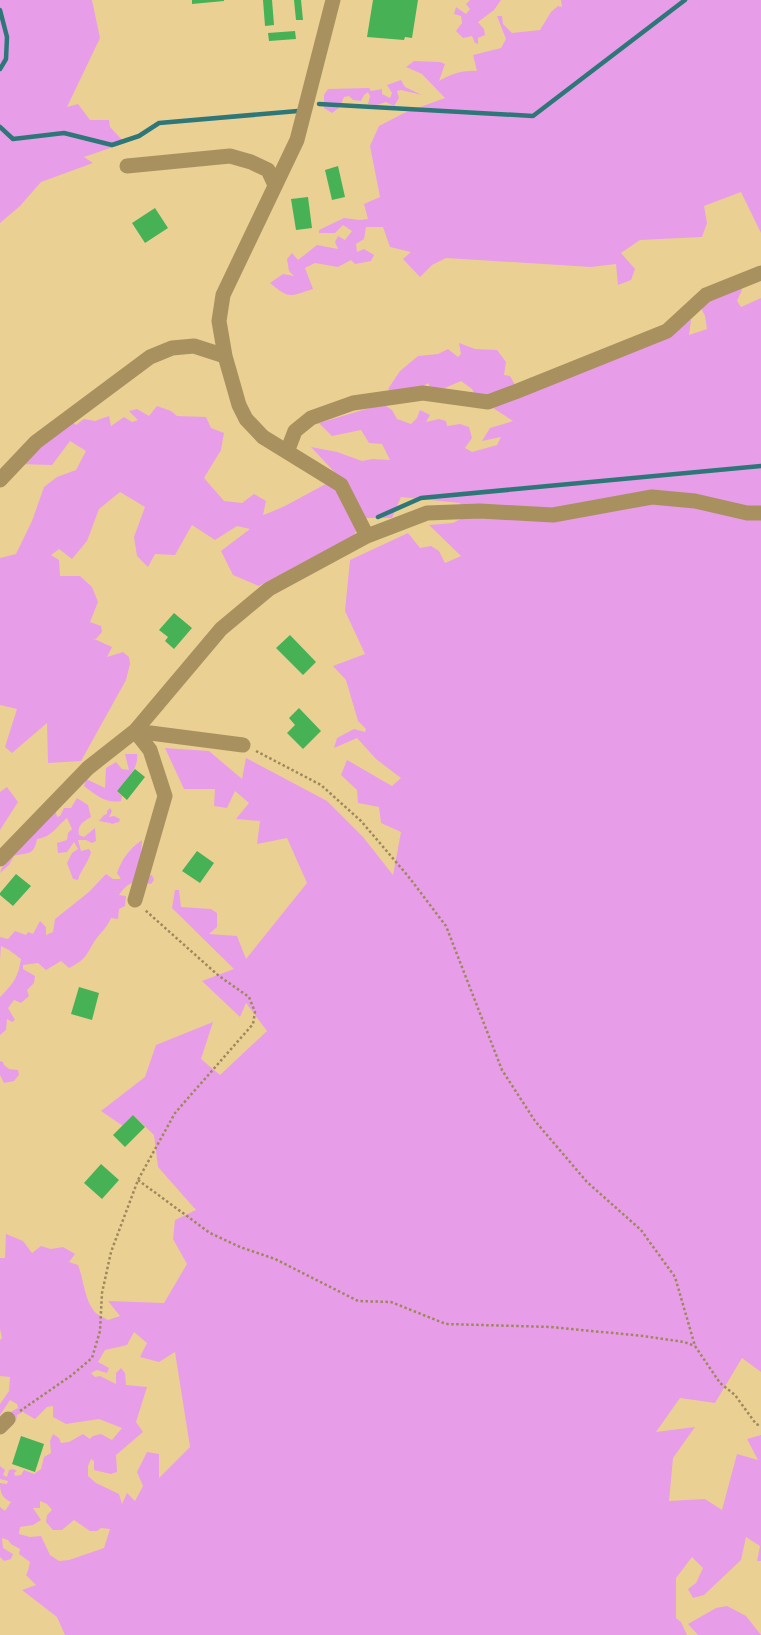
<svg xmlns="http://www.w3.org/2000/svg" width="761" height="1635" viewBox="0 0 761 1635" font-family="'Libre Baskerville',serif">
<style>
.green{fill:#e89de9;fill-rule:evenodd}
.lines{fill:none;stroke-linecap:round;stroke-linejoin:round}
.stream{stroke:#2e7779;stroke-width:4.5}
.building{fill:#47b156}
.path{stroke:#9c885b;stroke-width:2.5;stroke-dasharray:2.5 2.5;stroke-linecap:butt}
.minor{stroke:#a8915f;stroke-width:15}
</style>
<rect width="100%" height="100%" fill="#ebd094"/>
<!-- green -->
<path class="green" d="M0,0H92L100,38L67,107L78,104L90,120H109L110,127L125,143L84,157L93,163L41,182L20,206L0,223Z
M470,0H501L494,10L478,22L484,29L485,35L478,38V44L475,43L472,36L463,38L456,31L462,23L461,16L454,14L456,7L466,14L470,9L466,4Z
M561,0H761V233L741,192L704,206L707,223L702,237L640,240L621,253L635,269L631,280L618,285L616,264L591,267L446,258L432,265L420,277L403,259L411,252L390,247L383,227H366L364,239L356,244L357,252L364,249L374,255L371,261L355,264L351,260L338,267L315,263L305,268L313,289C290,296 290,300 270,283L283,274L294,276L289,271L287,259L292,253L298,260L317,245L338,249L335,242L338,236L345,240L352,231L343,225L335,233H319V230L344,218L360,220L368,219L364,204L380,197L370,146L379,126L404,113L445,98L422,74L406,67L414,61L440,62L445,64L439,81C451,74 463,70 477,71L473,55L501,48L506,39L497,16H502L503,24L512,33L540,30L551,12L558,6L562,7Z
M401,80L405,87L422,95L401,90L397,91L399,98L394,106L386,102L377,105L368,104L370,96L368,92L364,95L361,101L353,100L349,96L344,97L340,107L332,113L324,108V95L328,89L369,88L371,91L382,89V94L390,98L392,93L387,85Z
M738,284L742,290L737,301L741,307L761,298V1372L742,1358L715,1403L680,1398L656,1432L695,1427L673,1458L669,1501L705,1499L722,1510L737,1454L758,1460L747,1439L761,1435V1561H757L760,1546L746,1537L741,1560L704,1595L693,1598L688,1589L696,1583L703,1568L692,1557L676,1578V1618L681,1622L687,1635H65L57,1617L22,1590L36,1585L26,1575L28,1571L30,1562L19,1554L20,1549L11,1544L8,1540L2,1538L3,1548L13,1554L11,1559L4,1561L0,1557V1507L5,1511L11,1502C2,1498 0,1493 0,1483L7,1484L8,1481L0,1479V1466L5,1470L3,1475L7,1477L9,1470L13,1469L17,1471L14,1473L15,1476L21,1475L24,1470L34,1474L41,1469L44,1457L51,1453L50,1441L53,1434L59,1438L61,1443L69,1442L83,1434L90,1439L93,1436L101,1434L112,1440L122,1428L99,1419L66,1424L53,1417V1406L47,1407L35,1419L23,1412L17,1415L16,1421L6,1431L5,1415L18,1408L17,1404L10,1400L0,1415V1404L9,1391L10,1377L0,1376V1340L2,1338L0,1329V1258H5L6,1234L23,1241L32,1253L41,1246L51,1249L63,1247L75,1254L69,1262L78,1265C84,1280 84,1298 94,1311C97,1315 104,1317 108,1320L120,1316L108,1301L164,1303L187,1264L173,1239L175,1220L196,1210L158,1167L154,1135L133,1115L123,1126L101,1111L145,1077L156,1045L213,1022L201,1059L220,1075L267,1031L246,1003L240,1017L202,981L234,969L172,908L175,890H179L181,907L211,909L217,913V927L209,934L237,936L246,959L307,883L287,838L257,844L260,821L236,819L249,803L235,791L227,808L214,806L215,789H184L165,748L209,751L242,779L246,758L327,801L363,837L393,875L401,832L381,823L379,807L358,803L357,790L341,775L347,760L392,786L401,778L376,759L357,738L334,748L337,738L354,729L365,732L366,729L358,721L346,680L333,666L365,654L345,611L350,560L408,533L420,548L431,546L439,551L445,563L461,556L429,525L453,523L466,516L460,503L401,497L392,518H366L353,536L259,586L233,575L221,551L250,529L237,526L215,540L192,525L175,555L155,554L148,567L137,556L134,537L145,507L120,492L99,509L87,541L72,559L59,549L51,555L59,560L60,576H80L92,587L98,602L90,622L101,626L102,632L96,639L92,638L112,647L107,657L123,652L129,657L130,664L126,680L81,761L48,763L47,723L12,753L5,747L17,709L0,705V558L16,554L32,521L44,487L57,477L76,470L86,451L70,441L52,465L19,464L71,421L76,425L84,419L95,421L109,416L111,426L124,417L132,422L138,420L129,411L137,409L149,416L157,406L171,411L177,416L206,417L211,428L224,433L221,450L204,478L224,501L242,503L254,494L266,501L263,515C289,506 313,490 339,477L311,447L337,452L362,461L372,459L390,460L382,444L369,443L361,430L332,436L319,423L383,404L392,410L397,419L411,424L417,418L420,410L430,415L426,422L439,419L446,421L447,426L460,424L469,427L472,438L465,448L472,452L497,445L501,437L482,441L490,428L513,421L490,406L681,321L691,320L689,335L707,329L705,316L698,302ZM134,1332L147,1343L140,1357L159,1362L175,1352L190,1447L159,1478V1454L147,1452L137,1472L143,1486L135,1501L127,1493L122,1504L119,1494L96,1483L88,1476V1466L91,1459L94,1461V1470L111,1474L117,1472L116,1455L143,1432L136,1422L147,1387L126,1385L125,1373L121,1368L116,1373V1384L100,1376L95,1377L91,1373L97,1370L107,1373L109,1368L98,1362L105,1350L127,1345ZM40,1501L47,1504L52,1510L47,1515L46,1522L53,1530H62L74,1520L90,1531H97L101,1528L110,1529L104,1548L69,1560L59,1561L50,1555L41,1536L30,1537L19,1534L20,1527L33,1525L41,1520L33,1508H40Z
M459,343L475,349L497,350L506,362L504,375L510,376L515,385L488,396L474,393L472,389L461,381L445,388L431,389L428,383L420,388L397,394L388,389L400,371L418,356L438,354L448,349L458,357L461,354Z
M125,754H137C139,769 126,780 117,791L122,796L121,801C106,804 96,795 84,786L86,779L105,788L106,768L116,762L122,769L129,770Z
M7,787L18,802L0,830V792Z
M77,798L88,805L91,817C83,822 77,825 79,835L84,837L95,828L96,841L92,843L86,840H78L81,851L89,849L91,852C89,862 81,869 78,880L73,879L67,863L72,853L78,849L74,842L67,852L58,853L57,843L67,840L68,833L72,829L67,818C56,827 52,837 37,839C34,856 28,852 14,856L9,865L0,873C3,858 42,822 55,809L57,817L60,816L64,808H71Z
M110,808L112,811L109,817L114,816L120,819L119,822L112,824L110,823L99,821L104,815L107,814V811Z
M142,840L140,867L148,876L152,875L154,880L151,884C135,881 129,880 119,895L126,896L125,906L119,909L118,919L111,918C107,928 100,933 94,942C85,957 86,959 69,968L61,961L46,970L38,963L23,965V969L35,976L34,983L27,990L29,996L21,1003L14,1000L8,1008L15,1020L12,1022L7,1019L6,1030L0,1035V997C13,984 18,978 21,959L9,950L1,946L0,960V937L8,939L15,931L26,935L28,932L33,934L40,921L46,927V935L53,932L55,919L89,892L106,874L113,879H121L117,873C122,859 129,849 142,840Z
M0,1061L3,1062L4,1065L9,1069L18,1070L19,1075L14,1081L4,1083L0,1075Z
M727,1606L746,1616L761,1635H698L688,1624L716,1608Z"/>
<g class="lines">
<!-- stream -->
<path class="stream" d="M0,10L7,37L6,59L0,69
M319,104L533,116L685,0
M0,127L13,139L64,133L112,145L139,136L159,123L298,111
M378,517L421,498L761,466"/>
</g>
<!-- building -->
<path class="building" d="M192,0H224V1L192,4Z
M263,0H272L274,25L265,26Z
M294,0H301L303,20H296Z
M373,0H418L412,38L405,37L404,40L367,37Z
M295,31L296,39L269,41L268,33Z
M338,166L345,197L332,200L325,170Z
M308,197L312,228L296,230L291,199Z
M155,208L168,228L145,243L132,223Z
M174,613L192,628L174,649L165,641L168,637L159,630Z
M290,635L316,662L303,675L276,648Z
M299,708L321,731L303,749L287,733L295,725L289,718Z
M135,769L145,777L127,800L117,791Z
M197,851L214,863L200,883L182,871Z
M16,874L31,886L13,906L0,895V893Z
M79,987L99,993L92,1020L71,1014Z
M133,1115L145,1127L125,1147L113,1135Z
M101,1164L119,1180L102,1199L84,1183Z
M21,1436L44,1444L35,1472L12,1464Z"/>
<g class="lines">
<!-- path -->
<path class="path" d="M256,751L321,785L361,821L408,876L446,926L502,1070L535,1121L587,1182L641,1230L675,1277L695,1346L720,1383L735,1395L756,1424L761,1426
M138,1180L210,1233L240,1247L275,1259L358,1301L391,1302L446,1324L551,1327L643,1336L684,1342L695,1346
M20,1411L72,1375L92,1358L100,1331L102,1293L111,1252L138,1180L175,1113L253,1024L255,1012L249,997L219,976L145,910"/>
<!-- minor -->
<path class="minor" d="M333,0L297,140L223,295L219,321L225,356L239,405L246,419L263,437L341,485L367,536
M127,166L230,156L251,162L268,170L275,185
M287,452L295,431L311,418L353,403L423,393L488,402L515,392L667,331L706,295L761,273
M0,480L36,442L150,357L172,348L194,346L225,356
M135,731L243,745
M0,859L88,768L135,731L221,629L269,589L367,536L427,513L480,511L553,515L652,497L695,501L747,513H761
M135,900L165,796L150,750L135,731
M0,1427L8,1419"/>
</g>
</svg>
